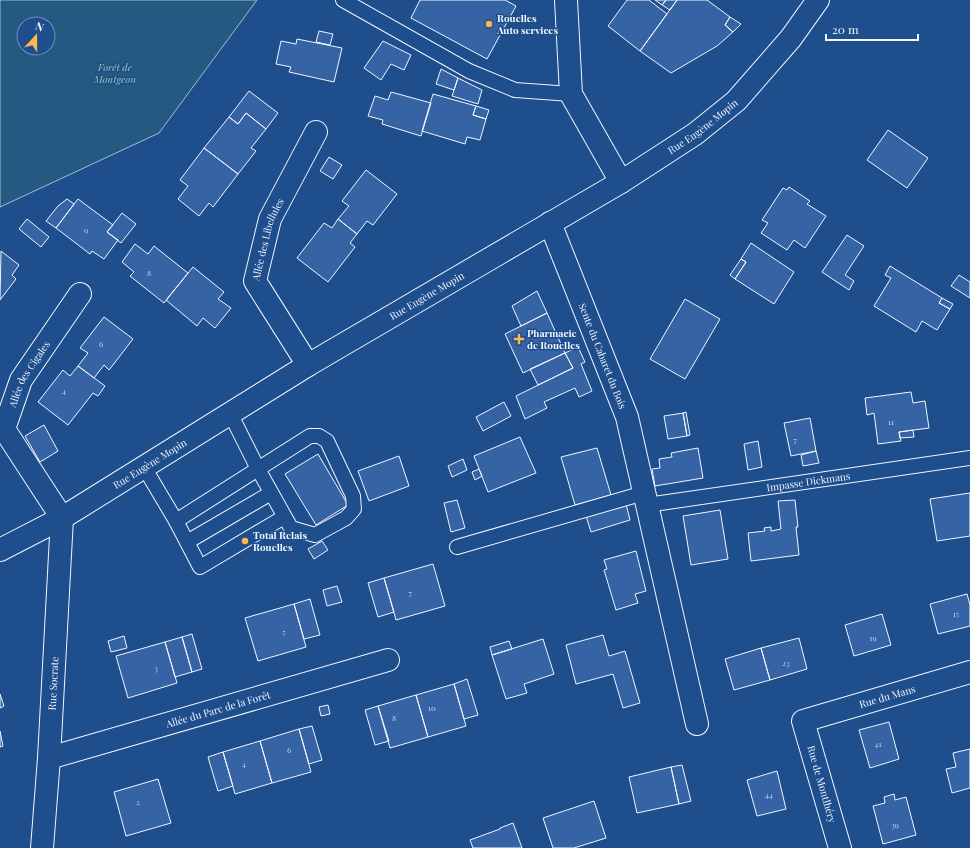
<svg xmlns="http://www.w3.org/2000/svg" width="970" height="848" viewBox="0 0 970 848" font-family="'Playfair Display',serif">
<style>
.green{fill:#245a82;stroke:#a8bbd7;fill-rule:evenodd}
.building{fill:#3563a3;stroke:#f2f6ff}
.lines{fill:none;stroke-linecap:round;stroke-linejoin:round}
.service-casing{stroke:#f2f6ff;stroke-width:16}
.minor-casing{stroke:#f2f6ff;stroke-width:24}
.tertiary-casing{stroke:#f2f6ff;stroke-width:24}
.secondary-casing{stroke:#f2f6ff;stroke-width:24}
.service{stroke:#1f4e8c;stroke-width:14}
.minor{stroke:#1f4e8c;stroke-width:22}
.tertiary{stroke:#1f4e8c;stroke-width:22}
.secondary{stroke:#1f4e8c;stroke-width:22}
.poi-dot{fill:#ffb74d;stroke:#1f4e8c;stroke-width:1.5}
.labels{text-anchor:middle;stroke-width:3;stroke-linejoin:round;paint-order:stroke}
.number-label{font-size:8px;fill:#c3d1e8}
.poi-label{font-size:10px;font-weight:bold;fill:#f2f6ff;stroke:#1f4e8c;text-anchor:start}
.park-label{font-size:10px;font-style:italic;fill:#97c8a6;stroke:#1f4e8c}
.street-label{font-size:10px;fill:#f2f6ff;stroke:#1f4e8c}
</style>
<rect width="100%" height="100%" fill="#1f4e8c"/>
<!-- green -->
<path class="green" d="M0,0H257L159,133L0,207ZM24,24H48V48H24Z"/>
<!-- building -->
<path class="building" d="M420,0H505L516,6L487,59L411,18Z
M627,0H649L667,14L640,51L608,26Z
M655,0H666L662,5Z
M666,0H677L670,10L662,5Z
M677,0H707L730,17L725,25L733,32L717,46L671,73L640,51Z
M730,17L741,24L733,32L725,25Z
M319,31L333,34L330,45L316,42Z
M297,39L342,48L334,82L289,72L291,67L276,64L281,41L296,44Z
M383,41L411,55L404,70L391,64L381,80L364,68Z
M441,69L458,78L454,90L436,84Z
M458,78L482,90L478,104L452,96Z
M249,91L278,113L266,129L246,113L238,124L229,117Z
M391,92L431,103L421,136L382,124L383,120L368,116L375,96L388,100Z
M433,94L476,106L473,115L486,119L480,140L467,137L465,144L422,131Z
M476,106L489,110L486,119L473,115Z
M246,113L266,129L251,148L256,151L238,174L204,148L229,117L238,124Z
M888,130L928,158L907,188L867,160Z
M204,148L238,174L213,207L209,203L199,216L178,199L188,186L180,180Z
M329,157L342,165L333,179L320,171Z
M366,170L397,194L373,225L367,221L357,234L338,219L349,206L342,201Z
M789,187L810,201L807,204L826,216L805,248L794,240L787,250L761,233L768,223L762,220L783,188L787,190Z
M67,199L74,204L56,228L46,221L58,206Z
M78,199L113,225L107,232L118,240L104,259L92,251L90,254L56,228Z
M122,213L136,224L121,243L107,232Z
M27,219L49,237L41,247L19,229Z
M338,219L357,234L350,243L355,247L328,282L297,258L324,223L332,228Z
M847,235L864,246L845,275L854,281L849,290L822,272Z
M751,243L794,272L774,304L735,279L746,262L741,259Z
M135,244L148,254L154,246L188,273L164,303L130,276L134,272L122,262Z
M1,251L19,265L12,275L16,279L0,300Z
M741,259L746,262L735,279L730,275Z
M890,266L942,298L939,303L950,309L937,330L922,321L916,332L874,306L891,278L885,275Z
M193,267L224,292L218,299L231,308L215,328L203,318L197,326L166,300Z
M959,275L970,282V298L951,286Z
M537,291L547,313L521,326L512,306Z
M942,298L953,304L950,309L939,303Z
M685,299L720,319L685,379L650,359Z
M547,313L565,353L523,373L505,334Z
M104,317L133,339L109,370L104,365L94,378L78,366L88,353L80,348Z
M578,347L585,362L581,364L592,391L579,397L575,388L544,402L547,408L525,419L516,396L573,368L565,353Z
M565,353L573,368L538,385L530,369Z
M78,366L105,386L98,396L93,393L68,425L38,402L63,370L70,376Z
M911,392L913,403L925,401L929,428L899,432L901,441L878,444L874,413L867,415L865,398Z
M504,402L511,416L483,431L476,417Z
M686,412L690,435L687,436L683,413Z
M683,413L687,436L668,439L664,416Z
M810,418L816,451L791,456L784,423Z
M44,425L58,451L40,462L25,436Z
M913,430L914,437L900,438L899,432Z
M520,437L536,473L488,492L474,456Z
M758,441L762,467L748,470L744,444Z
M597,448L611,495L575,505L561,457Z
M698,448L703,478L655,486L652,469L660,468L659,459L672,457L671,453Z
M816,451L819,463L803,466L801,455Z
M318,454L348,505L316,525L285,474Z
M399,456L409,486L369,501L358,471Z
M463,459L467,470L452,477L448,466Z
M479,469L482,476L475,480L472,472Z
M970,493V536L937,541L930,499Z
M457,500L465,528L451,532L444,503Z
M795,500L798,527H796L799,555L751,561L748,533L765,531L764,528L771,527V531L781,529L778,501Z
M626,504L630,520L591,532L586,516Z
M720,510L728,559L691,565L683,516Z
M322,541L328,550L314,559L308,549Z
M636,551L646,591L635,594L638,603L616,610L604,570L607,569L604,560Z
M433,564L445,606L396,620L384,578Z
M384,578L394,612L378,617L368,583Z
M337,586L342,602L327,606L323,590Z
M967,594L970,605V626L938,634L930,604Z
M310,599L320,635L304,639L294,604Z
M294,604L306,647L258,661L245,618Z
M882,614L891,645L854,656L845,625Z
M192,634L202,669L192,672L182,637Z
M603,635L609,656L625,651L640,703L623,708L613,674L576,684L566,645Z
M124,636L127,648L111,652L108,641Z
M182,637L192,672L175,677L165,642Z
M799,638L807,669L770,680L761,648Z
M543,639L554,674L524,684L527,693L506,699L492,655Z
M509,641L512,649L492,655L490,647Z
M165,642L177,683L128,698L116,656Z
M761,648L770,680L734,690L725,659Z
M467,679L478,715L464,719L454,684Z
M454,684L466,726L428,737L416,695Z
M0,694L4,706L0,708Z
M416,695L428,737L390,748L378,706Z
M328,705L330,714L321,716L319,707Z
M378,706L389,741L375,745L365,710Z
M889,722L899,759L870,768L859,730Z
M312,726L322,760L309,764L299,729Z
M299,729L311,772L272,783L260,741Z
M0,731L3,746L0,747Z
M260,741L272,783L235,794L223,752Z
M970,749V788L952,793L946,769L956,767L953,753Z
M223,752L233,786L218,791L208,757Z
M682,765L691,801L679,804L671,767Z
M671,767L679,804L637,813L629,777Z
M777,771L786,809L757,816L747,780Z
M158,779L171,823L126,836L114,792Z
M894,794L895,800L906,797L916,835L883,844L873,806L885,803L884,797Z
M594,801L606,838L574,848H553L543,818Z
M513,823L522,848H473L470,840L500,829V828Z"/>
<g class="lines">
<!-- service casing -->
<g class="service-casing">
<g id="service">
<path d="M343,0L469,71L515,90L571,94"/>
<path d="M310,436H319L327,441L353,496L354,509L346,518L315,535L291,528L258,469Z"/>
<path d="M144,467L176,521L258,469L230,413"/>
<path id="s1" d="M647,505L970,458"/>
<path d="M176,521L187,542L271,493"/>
<path d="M187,542L200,567L284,517"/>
<path d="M457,547L644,493"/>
</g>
</g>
<!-- minor casing -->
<g class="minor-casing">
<g id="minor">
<path id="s2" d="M550,223L627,417L697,724"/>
<path id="s3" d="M308,365L255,281L270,219L316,132"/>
<path id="s4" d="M62,518L4,429L21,380L80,294"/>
<path id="s5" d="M49,758L388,660"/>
<path id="s6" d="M840,848L803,721L970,672"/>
</g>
</g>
<!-- tertiary casing -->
<g class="tertiary-casing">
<g id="tertiary">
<path d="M566,0L571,94L621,182"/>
<path id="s7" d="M42,848L49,758L62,518"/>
</g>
</g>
<!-- secondary casing -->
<g class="secondary-casing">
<g id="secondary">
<path id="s8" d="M0,550L62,518L308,365L621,182L695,134L736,101L791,38L818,0"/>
</g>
</g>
<!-- service -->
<use href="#service" class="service"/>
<!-- minor -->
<use href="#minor" class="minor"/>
<!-- tertiary -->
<use href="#tertiary" class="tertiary"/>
<!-- secondary -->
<use href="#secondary" class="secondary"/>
</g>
<!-- markers -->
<g class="poi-dot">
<circle cx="489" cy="24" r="4"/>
<path d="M517 333h4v4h4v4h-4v4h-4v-4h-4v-4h4z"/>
<circle cx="245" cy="541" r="4"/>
</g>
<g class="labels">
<!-- number labels -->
<g class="number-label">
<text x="86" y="233">9</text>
<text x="149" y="276">8</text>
<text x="101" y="347">6</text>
<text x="64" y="394">4</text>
<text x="891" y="425">11</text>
<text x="795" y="443">7</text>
<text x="410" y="596">7</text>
<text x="956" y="617">15</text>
<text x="284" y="635">5</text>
<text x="873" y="641">19</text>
<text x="786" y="666">23</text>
<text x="156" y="671">3</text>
<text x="432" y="711">10</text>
<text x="394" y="721">8</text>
<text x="878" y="747">41</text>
<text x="289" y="753">6</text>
<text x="244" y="767">4</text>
<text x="769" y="798">44</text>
<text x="138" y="805">2</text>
<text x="895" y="828">39</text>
</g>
<!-- poi labels -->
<g class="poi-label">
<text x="497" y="22">Rouelles<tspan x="497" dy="12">Auto services</tspan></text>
<text x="527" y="337">Pharmacie<tspan x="527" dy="12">de Rouelles</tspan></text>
<text x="253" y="539">Total Relais<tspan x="253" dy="12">Rouelles</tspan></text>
</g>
<!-- park labels -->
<g class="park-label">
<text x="115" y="71">Forêt de<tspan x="115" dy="12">Montgeon</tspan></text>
</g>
<!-- street labels -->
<g class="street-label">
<text dy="4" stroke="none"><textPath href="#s8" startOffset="821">Rue Eugène Mopin</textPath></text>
<text dy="4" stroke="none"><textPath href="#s3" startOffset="143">Allée des Libellules</textPath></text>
<text dy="4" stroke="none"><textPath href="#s8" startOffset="497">Rue Eugène Mopin</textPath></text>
<text dy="4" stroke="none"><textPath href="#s2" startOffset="143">Sente du Cabaret du Bois</textPath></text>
<text dy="4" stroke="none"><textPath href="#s4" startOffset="167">Allée des Cigales</textPath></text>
<text dy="4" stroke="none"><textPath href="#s8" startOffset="173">Rue Eugène Mopin</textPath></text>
<text dy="4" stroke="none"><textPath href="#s1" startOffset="163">Impasse Dickmans</textPath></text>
<text dy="4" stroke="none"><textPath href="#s7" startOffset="165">Rue Socrate</textPath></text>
<text dy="4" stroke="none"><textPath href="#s6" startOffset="220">Rue du Mans</textPath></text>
<text dy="4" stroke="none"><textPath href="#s5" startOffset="176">Allée du Parc de la Forêt</textPath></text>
<text transform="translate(822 784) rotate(74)" y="4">Rue de Montlhéry</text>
</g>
</g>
<!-- north arrow -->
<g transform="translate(36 36) rotate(21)"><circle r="19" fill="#1f4e8c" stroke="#7391ba"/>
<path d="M0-3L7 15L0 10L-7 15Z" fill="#ffb74d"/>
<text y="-6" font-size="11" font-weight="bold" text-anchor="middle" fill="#f2f6ff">N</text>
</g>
<!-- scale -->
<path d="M826 34v6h92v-6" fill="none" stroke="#f2f6ff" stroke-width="2"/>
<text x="832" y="34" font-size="12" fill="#f2f6ff" stroke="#1f4e8c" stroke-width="3" paint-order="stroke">20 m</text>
</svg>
